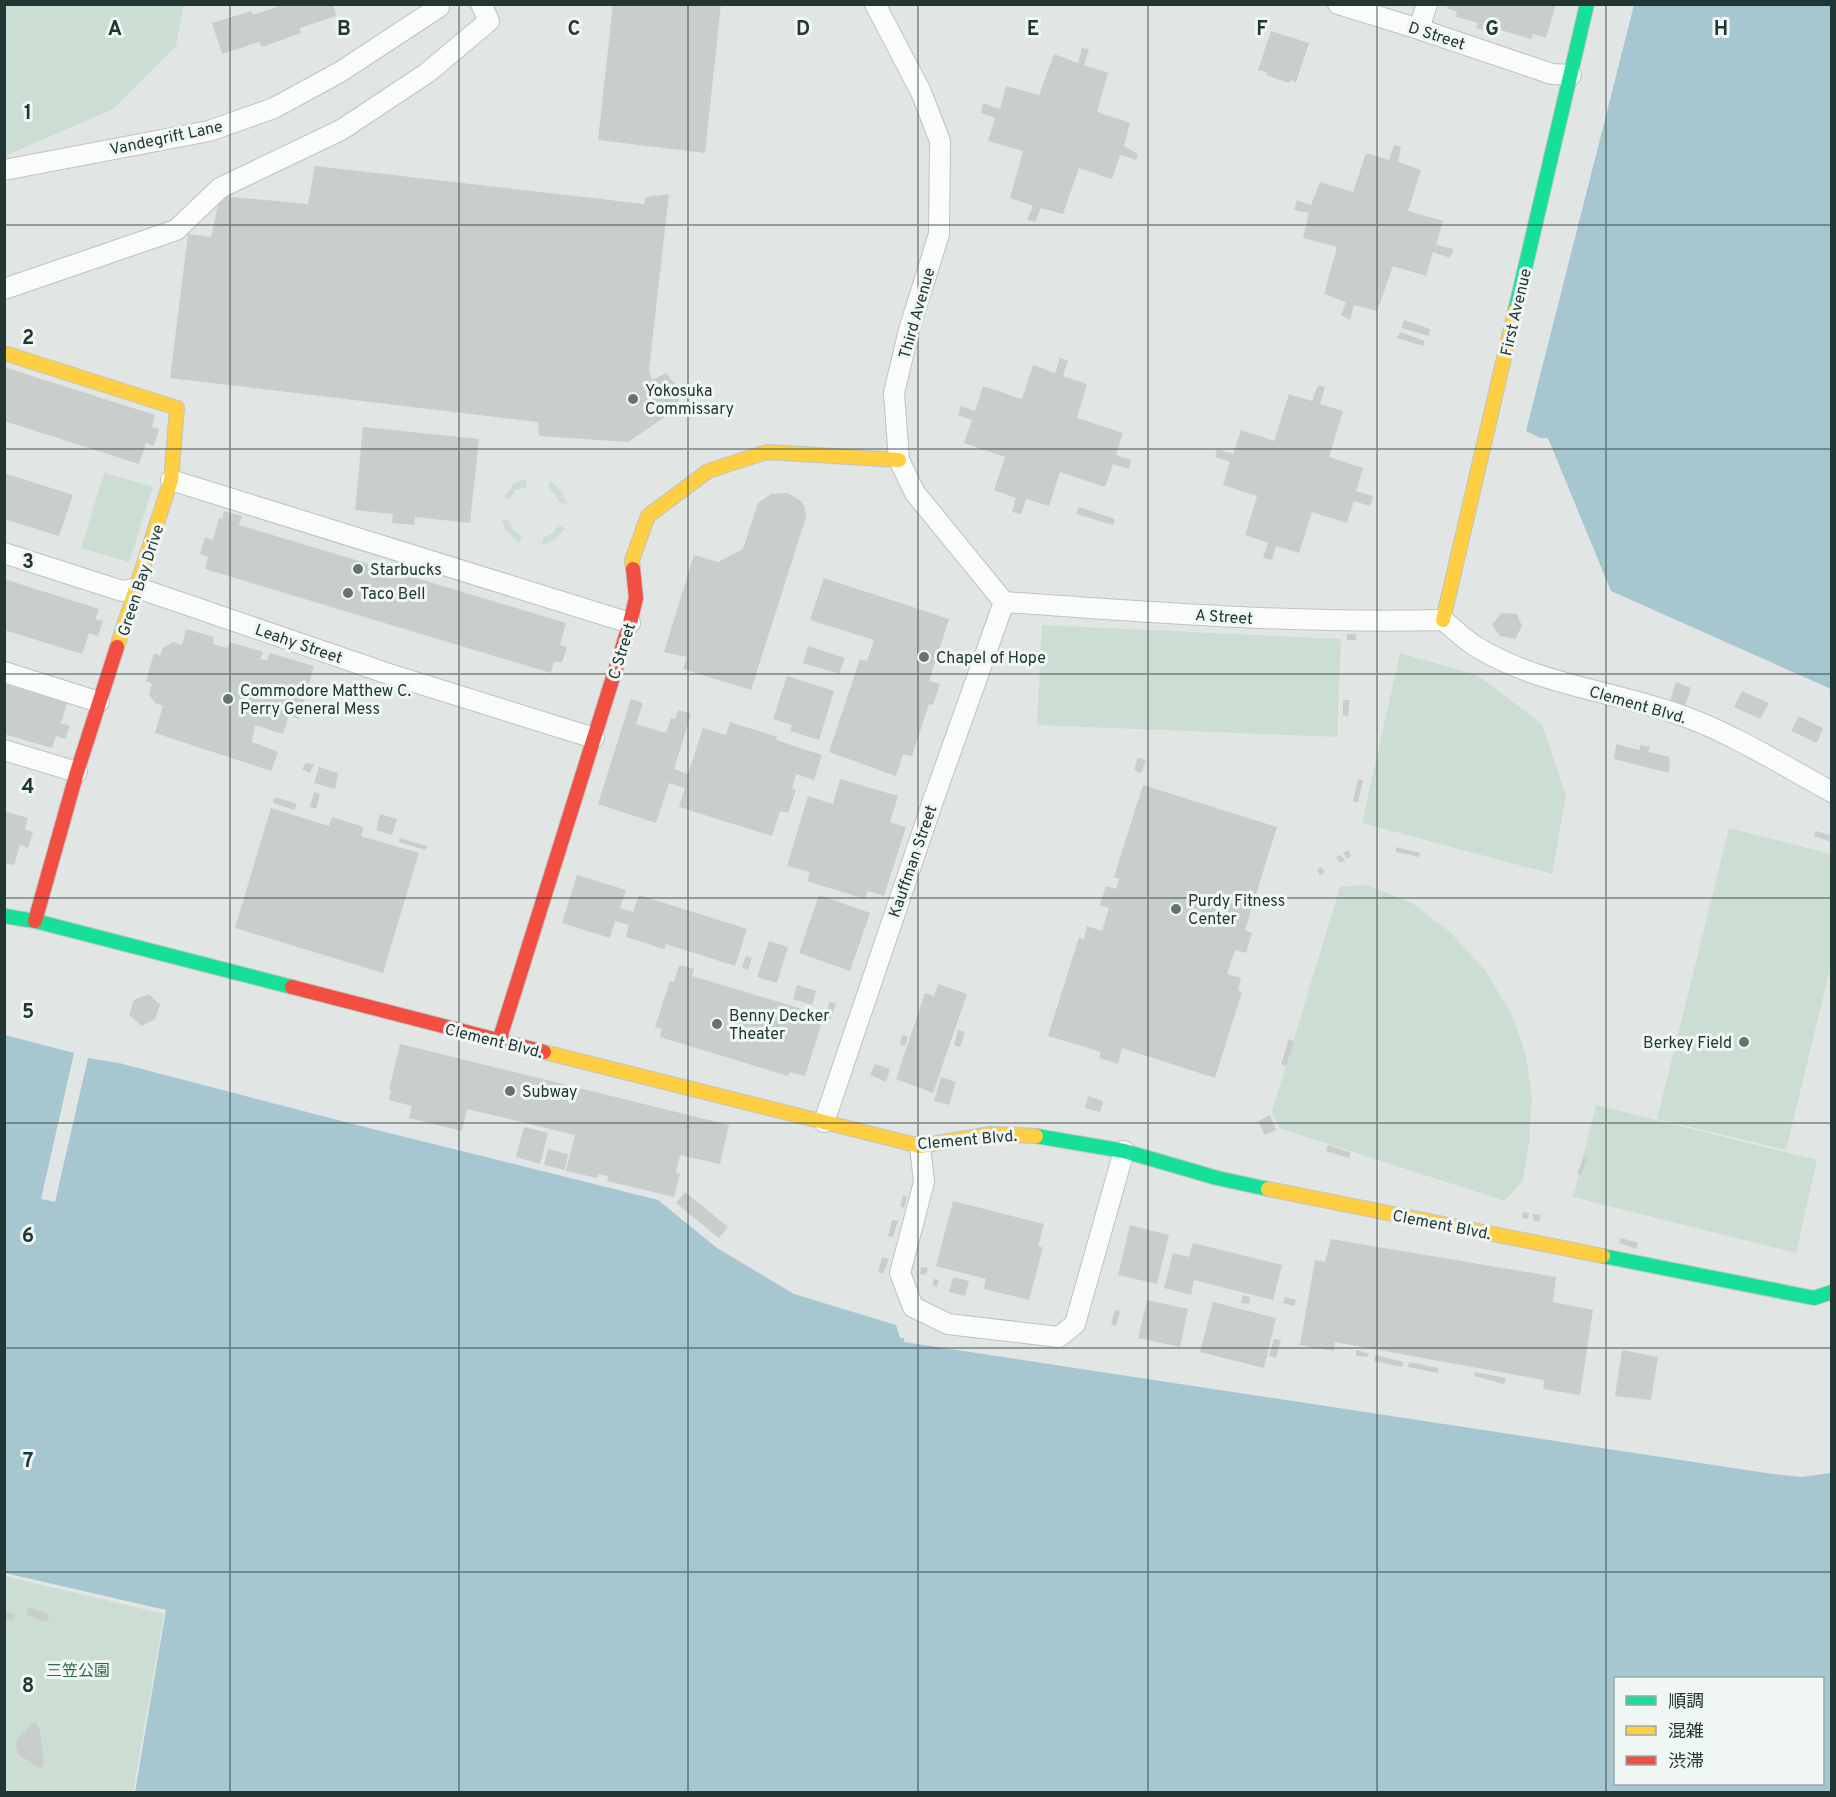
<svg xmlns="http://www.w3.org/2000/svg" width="1836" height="1797" viewBox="0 0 1836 1797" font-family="Overpass,'Noto Sans JP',sans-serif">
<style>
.green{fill:#ccded3}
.water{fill:#a6c6d0;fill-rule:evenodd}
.building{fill:#c9cdcc}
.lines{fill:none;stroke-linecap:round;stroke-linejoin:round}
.street-casing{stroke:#bec3c1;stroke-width:22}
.fast-casing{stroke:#bec4c2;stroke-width:16}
.slow-casing{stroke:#bec4c2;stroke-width:16}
.jam-casing{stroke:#bec4c2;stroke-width:16}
.street{stroke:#fafbfb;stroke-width:20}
.fast{stroke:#16e098;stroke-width:14}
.slow{stroke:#ffcf43;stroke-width:14}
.jam{stroke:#f24e42;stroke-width:14}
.grid{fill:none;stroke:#223633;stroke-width:1.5;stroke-opacity:0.55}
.poi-dot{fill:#657471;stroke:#eff6f3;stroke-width:2}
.labels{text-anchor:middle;stroke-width:6;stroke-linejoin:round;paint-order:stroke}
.street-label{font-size:16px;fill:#223633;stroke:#eff6f3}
.poi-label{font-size:16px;fill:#223633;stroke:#eff6f3;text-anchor:start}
.park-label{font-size:16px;fill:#32684c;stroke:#eff6f3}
.grid-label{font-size:20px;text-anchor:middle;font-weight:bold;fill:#223633;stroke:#eff6f3;stroke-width:6;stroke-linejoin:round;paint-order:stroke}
</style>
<rect width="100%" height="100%" fill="#e1e6e4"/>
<!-- green -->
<path class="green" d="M4,5L5,4L184,5L176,46L113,109L5,156Z
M104,473L153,487L129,562L81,548Z
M526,479V488L515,490L510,499L504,497L514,483Z
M549,480L561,491L568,504L560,503L549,487Z
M501,519L509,521L513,530L522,536L519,543L506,531Z
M559,526L565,528L556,539L542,545L543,538L553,533Z
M1042,625L1341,639L1337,737L1037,725Z
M1400,653L1477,675L1542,724L1566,796L1552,874L1362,823Z
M1729,828L1831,854V965L1786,1150L1657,1119Z
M1367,885L1412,903L1449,931L1485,970L1514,1019L1526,1056L1532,1097L1529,1143L1523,1180L1505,1201L1279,1128L1272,1111L1340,887Z
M1596,1105L1817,1160L1796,1253L1573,1197Z
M5,1576L164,1614L133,1792H5Z"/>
<!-- water -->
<path class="water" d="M1634,5H1831V689L1611,591L1548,438H1540L1526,431Z
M5,1035L74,1053L41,1199L55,1202L88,1058L119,1063L353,1124L658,1200L717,1248L794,1294L896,1325L900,1338H904V1342L1773,1474L1801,1477L1831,1473V1792H135L166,1610L5,1573ZM1616,1678H1822V1784H1616Z"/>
<!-- building -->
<path class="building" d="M285,4H333L336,16L300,28L301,33L262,47L259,42L222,54L212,23L251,11L253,15Z
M613,4H721L705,153L598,140Z
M1448,4H1556L1546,38L1533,34L1531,39L1494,28L1493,33L1476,28L1478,23L1456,17L1457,12L1447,8Z
M1271,31L1309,43L1296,82L1291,80L1289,83L1266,75L1267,72L1258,70Z
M1082,48L1089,49L1084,65L1108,73L1097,112L1130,123L1124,146L1138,154L1136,160L1120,155L1112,179L1079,168L1063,214L1041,208L1035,222L1027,220L1033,206L1010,198L1023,151L988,141L995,118L981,113L983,103L1000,109L1006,86L1039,95L1054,54L1078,63Z
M1394,145L1401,147L1398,162L1421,170L1408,211L1443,221L1436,245L1454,249L1450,258L1433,252L1426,276L1393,266L1377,311L1354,305L1350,320L1341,315L1346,302L1324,294L1337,247L1303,238L1309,213L1294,210L1297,200L1311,205L1320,182L1353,192L1366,153L1389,160Z
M315,166L644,204L646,197L669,194L649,370L652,380L666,373L679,389L678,408L628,442L539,436L538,422L170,378L188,234L211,237L220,196L308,204Z
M1404,320L1430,329L1429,336L1402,328Z
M1400,332L1425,341L1423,346L1397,338Z
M1060,358L1068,361L1063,376L1087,384L1077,418L1123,433L1116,455L1131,460L1129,469L1113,464L1105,487L1060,472L1049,506L1026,499L1021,514L1012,512L1016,498L994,490L1005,457L964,443L972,420L958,415L961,406L975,411L983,386L1022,399L1033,365L1055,373Z
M4,367L155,415L152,427L159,429L154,446L146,443L139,464L4,421Z
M1318,385L1325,387L1320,404L1343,411L1329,457L1363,468L1356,491L1373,496L1370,506L1354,501L1347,523L1312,512L1299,553L1276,546L1272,560L1263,558L1268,543L1245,535L1257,496L1223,485L1230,462L1215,457L1217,449L1233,454L1241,430L1274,441L1289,394L1312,401Z
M363,427L479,439L470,523L415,517L414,525L392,523L393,514L355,510Z
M4,473L73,495L59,536L4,519Z
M787,493L800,500L805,508L806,517L751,690L683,669L687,657L664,652L694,555L718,562L743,549L758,503L771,494Z
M1079,507L1115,519L1113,525L1076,514Z
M224,511L242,516L239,525L566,623L560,645L567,647L562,663L554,661L551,673L205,569L208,557L200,554L205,537L213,540L219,518L222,519Z
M824,578L949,619L929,681L940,684L933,705L929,704L912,756L903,754L896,776L829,752L860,659L867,661L874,640L810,620Z
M4,579L99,609L95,619L103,621L98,636L89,633L82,654L4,630Z
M1501,613L1517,614L1522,626L1515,639L1500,636L1492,625Z
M186,629L214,637L213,644L227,648L230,642L263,652L260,659L267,660L270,653L314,666L299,719L289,715L283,734L255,725L252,742L278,752L271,771L155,733L163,706L155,703L149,694L152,684L146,681L154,653L160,656L163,648L173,642L182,645Z
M1347,634H1356V640H1347Z
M808,646L845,658L839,674L803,663Z
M787,676L834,691L819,740L790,731L792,725L773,719Z
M1676,682L1691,688L1685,706L1670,701Z
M4,684L67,703L61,723L70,726L65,739L56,736L52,748L4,734Z
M1742,691L1769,703L1760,719L1734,707Z
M631,699L643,703L636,724L666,733L671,718L675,719L678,710L691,714L674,769L688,774L703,728L726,735L730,722L777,737L776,740L822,755L814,780L796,774L792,789L796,790L788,813L780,811L772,836L679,807L685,788L669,783L656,823L598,804Z
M1343,700H1350L1348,716L1343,715Z
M1799,716L1823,728L1817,743L1791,731Z
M1616,744L1639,750L1641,745L1650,747L1648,752L1670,757L1669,773L1614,759Z
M1138,757L1146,761L1141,773L1134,770Z
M306,763L314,764L310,773L302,769Z
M319,767L338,773L335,789L314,783Z
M840,779L898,796L890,822L906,827L884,896L868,891L865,899L807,881L810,872L787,866L808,796L833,804Z
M1358,779L1363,780L1358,802H1353Z
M1143,785L1277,827L1245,930L1252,933L1246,953L1235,950L1227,974L1241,978L1238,991L1242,992L1215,1078L1122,1048L1118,1064L1099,1058L1101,1052L1048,1036L1079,937L1084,939L1087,926L1102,931L1109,908L1100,905L1106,886L1116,889L1119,879L1114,877Z
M314,792L320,794L316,809L310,807Z
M275,797L297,804L294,810L273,803Z
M271,808L329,826L332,817L364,827L361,836L419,853L383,973L235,928Z
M4,811L28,818L25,829L33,832L28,848L20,845L14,865L4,863Z
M380,814L397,819L392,835L376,830Z
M1816,831L1832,836V842L1814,836Z
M400,838L427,846L425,850L399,842Z
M1396,847L1420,853L1419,857L1396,852Z
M1349,850L1351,856L1347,859L1343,853Z
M1341,855L1345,860L1340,863L1336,857Z
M1321,867L1325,872L1320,876L1317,870Z
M577,875L626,890L620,908L633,912L639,895L747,929L735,966L666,944L664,949L626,937L629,925L615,921L610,938L562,923Z
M819,895L870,913L850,971L799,953Z
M769,941L788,947L777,983L757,977Z
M746,956L752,958L748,970L742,967Z
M679,965L694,969L692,976L809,1011L807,1018L822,1022L805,1076L790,1072L788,1076L660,1037L662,1029L655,1027L670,981L674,982Z
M938,984L967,994L933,1093L896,1079L925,993L934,996Z
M797,985L816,991L812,1005L793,999Z
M149,994L160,1005L155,1019L142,1026L129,1015L134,1000Z
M830,1001L836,1004L830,1020L824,1018Z
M958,1030L965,1032L960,1047L954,1045Z
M902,1035L908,1037L905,1046L900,1044Z
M1289,1039L1294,1042L1286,1066L1281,1064Z
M400,1044L729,1125L720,1164L680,1155L676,1173L680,1174L674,1197L607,1181L608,1176L598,1174L597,1178L566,1171L575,1135L467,1109L462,1131L409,1118L412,1106L389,1100L391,1090H389Z
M875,1064L890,1069L886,1082L870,1075Z
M941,1077L956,1082L949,1105L934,1101Z
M1088,1096L1103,1101L1100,1112L1085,1108Z
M1270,1115L1276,1130L1265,1135L1258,1121Z
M524,1127L548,1133L540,1164L516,1157Z
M1328,1145L1351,1153L1349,1158L1326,1151Z
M548,1149L568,1154L565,1170L544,1165Z
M1584,1156L1588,1157L1581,1175L1577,1174Z
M685,1192L728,1227L719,1238L676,1203Z
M903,1196L907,1197L904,1208L900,1206Z
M953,1201L1044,1224L1038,1246L1043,1248L1029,1300L984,1289L986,1279L936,1266Z
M1523,1212L1529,1213L1528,1219L1522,1218Z
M1533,1214L1541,1215L1539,1222L1533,1220Z
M892,1220L898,1221L893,1237L888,1236Z
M1130,1225L1169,1235L1157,1284L1118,1275Z
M1621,1238L1638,1243L1636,1249L1619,1243Z
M1331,1239L1556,1277L1553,1302L1593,1310L1580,1395L1543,1389L1544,1380L1335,1342L1334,1351L1300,1345L1315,1260L1325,1262Z
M1193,1243L1282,1265L1273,1300L1194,1280L1191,1295L1164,1288L1173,1253L1189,1257Z
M882,1257L889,1259L883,1274L878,1272Z
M921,1267L928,1268L926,1275L920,1274Z
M953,1277L969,1281L965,1296L949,1292Z
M934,1279L939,1280L937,1287L932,1285Z
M1243,1295L1250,1297L1249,1304L1241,1303Z
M1285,1297L1296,1300L1294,1306L1283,1303Z
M1147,1300L1188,1309L1180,1347L1138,1338Z
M1213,1302L1276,1318L1264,1368L1200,1352Z
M1115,1310L1120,1311L1116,1326L1111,1324Z
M1274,1339L1281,1340L1276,1358L1269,1356Z
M1356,1350L1369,1354L1368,1357L1356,1356Z
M1622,1350L1658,1357L1651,1400L1615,1396Z
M1375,1355L1404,1362L1402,1367L1374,1361Z
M1409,1362L1438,1368V1373L1408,1367Z
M1475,1372L1506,1378L1504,1384L1474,1376Z
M29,1607L50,1615L47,1622L26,1615Z
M4,1611L14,1614L12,1620L4,1618Z
M35,1721L40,1731L44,1761L41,1769L18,1754L15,1741Z"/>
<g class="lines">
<!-- street casing -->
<g class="street-casing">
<path id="street" d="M875,4L921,92L940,141L939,234L909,330L894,393L899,460L915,493L1004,602
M1338,4L1419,29L1552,74L1571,75
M1419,29L1427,4
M4,170L209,131L274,108L340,72L439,7V4
M4,289L176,230L220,188L341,130L427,73L489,21L481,4
M171,480L630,623
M4,553L122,591L138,588L389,674L594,738
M1004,602C1151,612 1297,624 1443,620C1454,629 1464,639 1475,646C1540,686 1616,691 1686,717C1737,736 1784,766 1832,792
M4,672L99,702
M4,750L77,772
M824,1122L934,798L1004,602
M920,1146L924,1182L900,1273L913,1307L948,1324L1059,1337L1075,1324L1124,1151"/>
</g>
<!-- fast casing -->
<g class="fast-casing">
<path id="fast" d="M1515,311L1587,4
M4,916L35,921L292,987
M1036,1136L1124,1151L1217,1178L1268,1189
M1603,1256L1814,1298L1832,1292"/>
</g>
<!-- slow casing -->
<g class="slow-casing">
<path id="slow" d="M4,353L177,408L171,480L117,647
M633,569L632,560L648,516L708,471L767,452L899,460
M1443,620L1515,311
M544,1052L920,1146L991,1134L1036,1136
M1268,1189L1603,1256"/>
</g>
<!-- jam casing -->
<g class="jam-casing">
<path id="jam" d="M35,921L77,772L117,647
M292,987L544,1052
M499,1041L630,623L636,598L633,569"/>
</g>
<!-- street -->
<use href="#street" class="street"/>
<!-- fast -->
<use href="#fast" class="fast"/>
<!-- slow -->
<use href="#slow" class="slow"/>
<!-- jam -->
<use href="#jam" class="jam"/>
</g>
<!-- grid -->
<path class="grid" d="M230,4V1792M459,4V1792M688,4V1792M918,4V1792M1148,4V1792M1377,4V1792M1606,4V1792M4,225H1832M4,449H1832M4,674H1832M4,898H1832M4,1123H1832M4,1348H1832M4,1572H1832"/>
<!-- markers -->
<g class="poi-dot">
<circle cx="633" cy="399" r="6"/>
<circle cx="358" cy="569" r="6"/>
<circle cx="348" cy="593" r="6"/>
<circle cx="924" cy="657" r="6"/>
<circle cx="228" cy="699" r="6"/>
<circle cx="1176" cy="909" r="6"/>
<circle cx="717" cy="1024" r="6"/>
<circle cx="1744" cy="1042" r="6"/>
<circle cx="510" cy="1091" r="6"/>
</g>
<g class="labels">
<!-- street labels -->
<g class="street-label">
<text transform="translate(1437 35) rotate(18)" y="6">D Street</text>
<text transform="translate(166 137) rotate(-12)" y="6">Vandegrift Lane</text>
<text transform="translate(1515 312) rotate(-77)" y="6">First Avenue</text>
<text transform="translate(916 313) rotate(-74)" y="6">Third Avenue</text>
<text transform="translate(140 580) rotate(-72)" y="6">Green Bay Drive</text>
<text transform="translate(1224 616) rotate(4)" y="6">A Street</text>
<text transform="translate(299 643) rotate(19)" y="6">Leahy Street</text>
<text transform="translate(621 651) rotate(-73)" y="6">C Street</text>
<text transform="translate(1638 704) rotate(16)" y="6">Clement Blvd.</text>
<text transform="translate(912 861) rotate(-71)" y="6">Kauffman Street</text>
<text transform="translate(494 1040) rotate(14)" y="6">Clement Blvd.</text>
<text transform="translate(967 1139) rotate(-5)" y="6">Clement Blvd.</text>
<text transform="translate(1442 1224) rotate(11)" y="6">Clement Blvd.</text>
</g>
<!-- poi labels -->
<g class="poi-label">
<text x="645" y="396">Yokosuka<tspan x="645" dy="18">Commissary</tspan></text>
<text x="370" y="575">Starbucks</text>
<text x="360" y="599">Taco Bell</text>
<text x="936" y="663">Chapel of Hope</text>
<text x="240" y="696">Commodore Matthew C.<tspan x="240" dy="18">Perry General Mess</tspan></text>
<text x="1188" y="906">Purdy Fitness<tspan x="1188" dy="18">Center</tspan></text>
<text x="729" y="1021">Benny Decker<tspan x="729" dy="18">Theater</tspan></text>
<text x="1732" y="1048" text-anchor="end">Berkey Field</text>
<text x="522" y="1097">Subway</text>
</g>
<!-- park labels -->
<g class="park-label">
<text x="78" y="1676">三笠公園</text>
</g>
</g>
<g class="grid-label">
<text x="115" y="35">A</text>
<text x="344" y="35">B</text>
<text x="574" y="35">C</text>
<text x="803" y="35">D</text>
<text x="1033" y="35">E</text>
<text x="1262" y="35">F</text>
<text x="1492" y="35">G</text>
<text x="1721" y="35">H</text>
<text x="28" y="119">1</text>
<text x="28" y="344">2</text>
<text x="28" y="568">3</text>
<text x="28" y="793">4</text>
<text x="28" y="1018">5</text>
<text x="28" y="1242">6</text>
<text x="28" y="1467">7</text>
<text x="28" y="1692">8</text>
</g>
<!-- border -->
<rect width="1836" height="1797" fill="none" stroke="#223633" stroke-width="12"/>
<!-- legend -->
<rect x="1614" y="1677" width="210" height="108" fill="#eff6f3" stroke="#9da9a6" stroke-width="1.5"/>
<rect x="1626" y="1696" width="30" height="9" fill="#16e098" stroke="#9da9a6" stroke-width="1.5"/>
<text x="1668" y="1707" font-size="18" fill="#223633">順調</text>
<rect x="1626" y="1726" width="30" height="9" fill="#ffcf43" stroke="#9da9a6" stroke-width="1.5"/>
<text x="1668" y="1737" font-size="18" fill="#223633">混雑</text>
<rect x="1626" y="1756" width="30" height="9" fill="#f24e42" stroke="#9da9a6" stroke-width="1.5"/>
<text x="1668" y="1767" font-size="18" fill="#223633">渋滞</text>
</svg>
